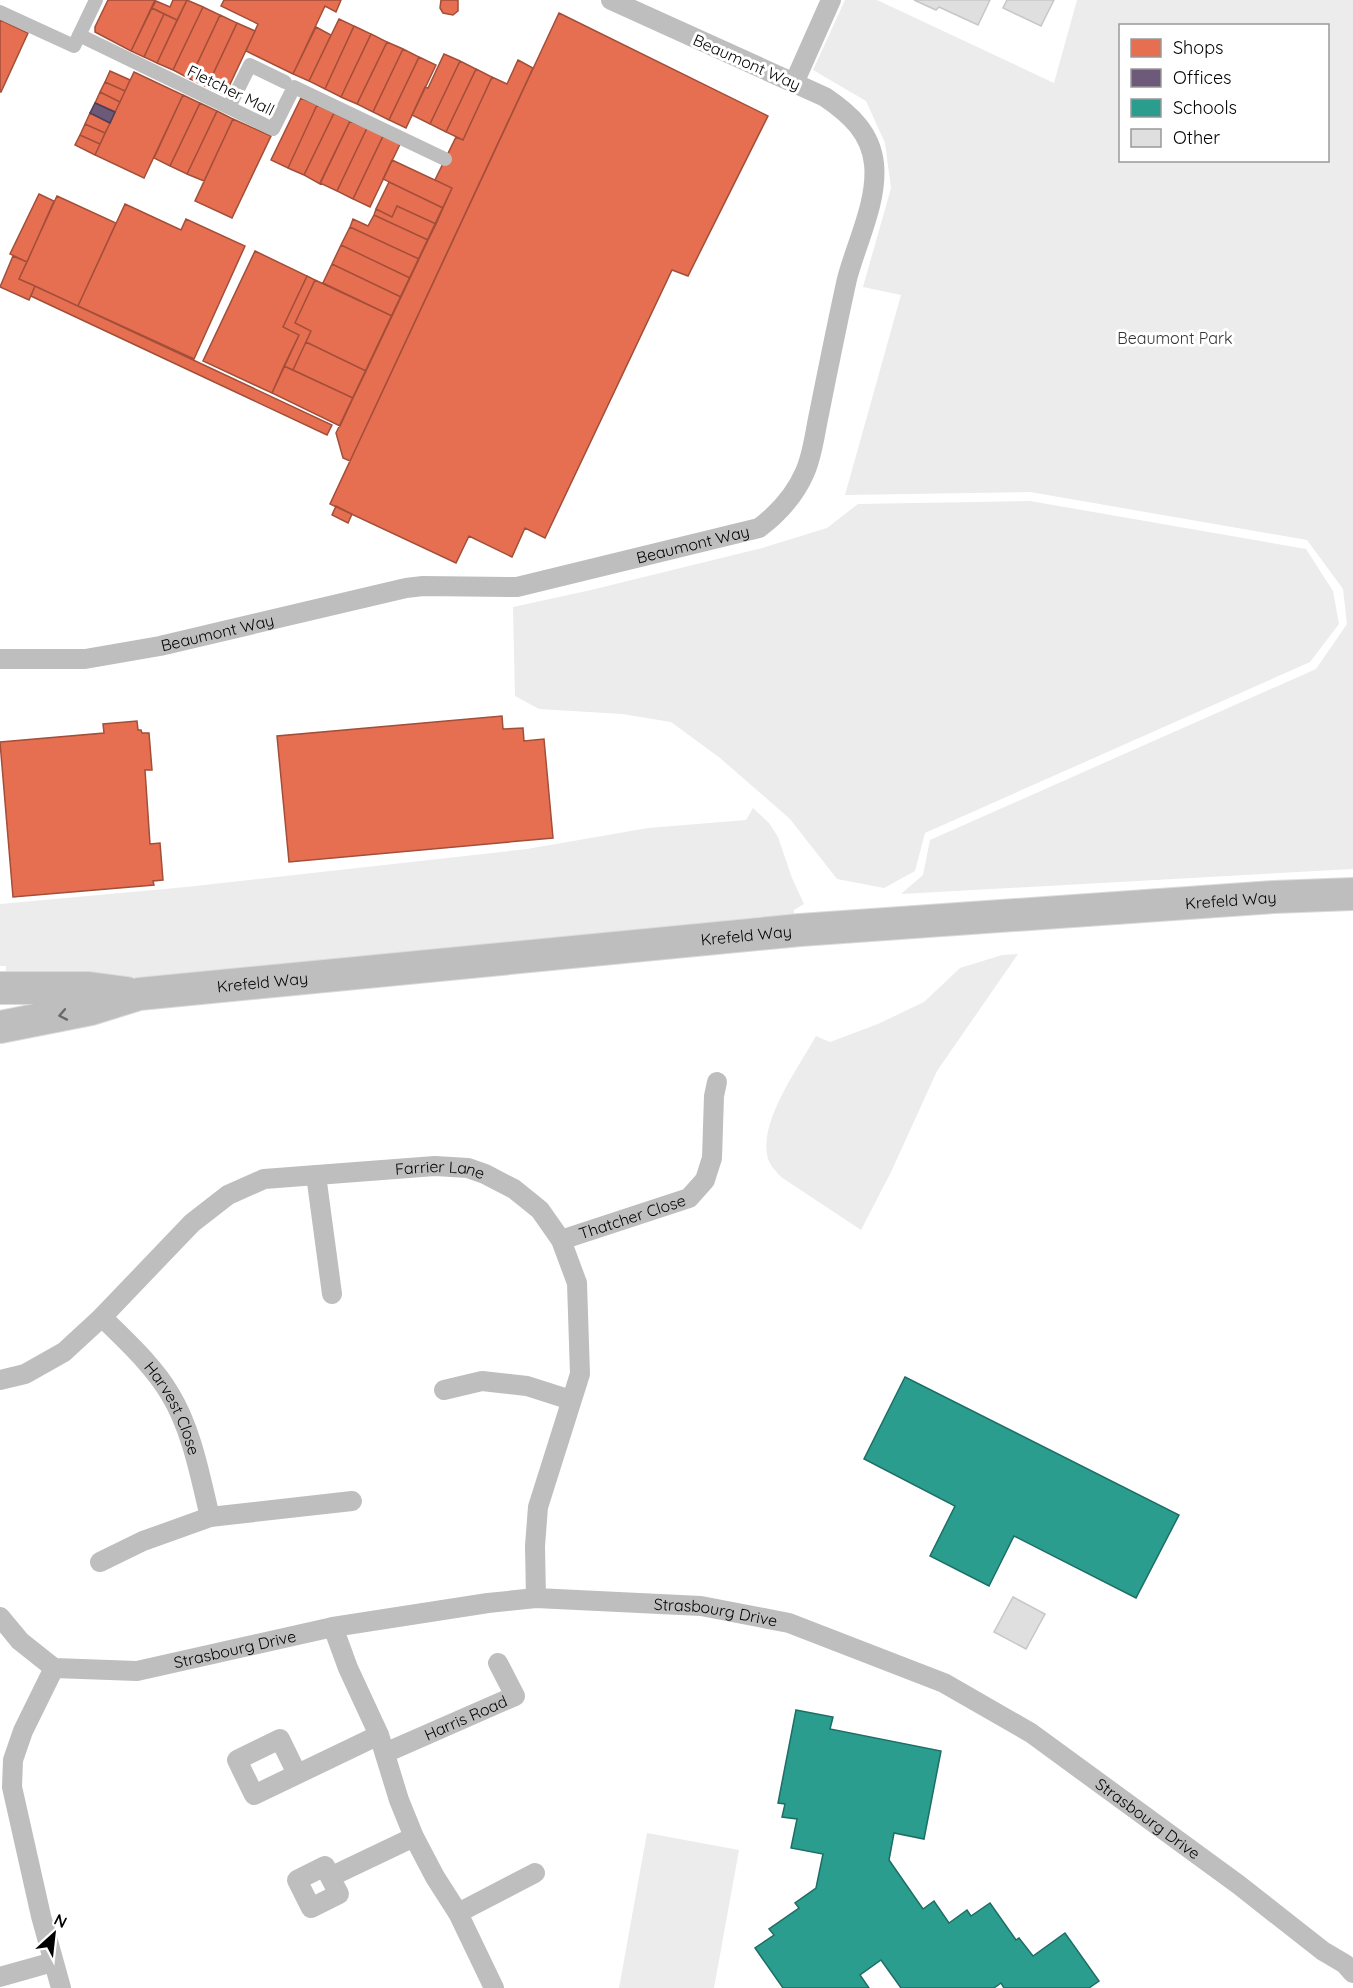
<svg xmlns="http://www.w3.org/2000/svg" width="1353" height="1988" viewBox="0 0 1353 1988" font-family="Quicksand,sans-serif">
<style>
.green{fill:#ececec;fill-rule:evenodd}
.shops{fill:#e76f51;stroke:#a24e39;stroke-width:1.5}
.offices{fill:#6d597a;stroke:#4c3e55;stroke-width:1.5}
.schools{fill:#2a9d8f;stroke:#1d6e64;stroke-width:1.5}
.building{fill:#dfdfdf;stroke:#c7c7c7;stroke-width:1.5}
.lines{fill:none;stroke-linecap:round;stroke-linejoin:round}
.trunk-casing{stroke:#dbdbdb;stroke-width:34}
.pedestrian{stroke:#bebebe;stroke-width:14}
.minor{stroke:#bebebe;stroke-width:20}
.trunk{stroke:#bebebe;stroke-width:32}
.oneway{stroke:#686868}
.labels{text-anchor:middle;stroke-width:6;stroke-linejoin:round;paint-order:stroke}
.street-label{font-size:16px;fill:#000;stroke:#fff}
.park-label{font-size:16px;fill:#333;stroke:#fff}
</style>
<rect width="100%" height="100%" fill="#fff"/>
<!-- green -->
<path class="green" d="M845,0H877L1054,83L1077,0H1353V869L901,894L923,875L930,840L1316,669L1347,624L1343,589L1307,540L1030,492L845,495L901,295L863,287L891,188L885,143L866,101L813,70ZM1120,26H1328V160H1120Z
M1030,501L1306,549L1333,591L1339,624L1310,662L925,833L915,871L884,888L837,879L790,819L720,758L671,722L622,714L539,709L515,696L513,607L591,590L762,548L827,528L858,504Z
M753,808L769,823L778,837L792,878L804,904L794,910V921L219,974L110,978H6V966H0V904L186,887L527,849L648,828L746,820Z
M1018,954L937,1071L891,1172L861,1230L781,1177C775,1170 768,1164 767,1154C761,1118 799,1067 816,1036L830,1042L878,1024L924,1002L960,968L1002,955Z
M647,1833L739,1850L714,1988H619Z"/>
<!-- shops -->
<path class="shops" d="M108,0H155L131,51L95,32V27Z
M173,0H187L177,20L152,8L156,1L170,7Z
M187,0L203,7L173,70L157,63Z
M224,0H341L336,12L325,6L293,74L246,51L258,24L221,6Z
M441,0H458V11L453,15L443,13L440,8Z
M203,7L220,15L190,79L173,70Z
M152,8L164,14L144,57L131,51Z
M559,13L768,116L688,276L672,270L545,538L525,528L512,557L469,536L456,563L330,504Z
M164,14L177,20L157,63L144,57Z
M220,15L237,23L207,87L190,79Z
M339,19L354,26L325,89L309,81Z
M0,20L28,33L1,92H0Z
M237,23L255,31L225,95L207,87Z
M354,26L371,34L341,97L325,89Z
M316,27L331,35L309,81L293,74Z
M371,34L387,42L357,104L341,97Z
M387,42L403,49L373,112L357,104Z
M403,49L419,57L389,120L373,112Z
M444,54L460,61L430,124L412,115L425,87L428,88Z
M419,57L436,65L406,128L389,120Z
M518,60L533,68L350,461L343,458L336,433L452,188L435,180L456,137L463,140L492,77L507,84Z
M460,61L476,69L446,132L430,124Z
M476,69L492,77L463,140L446,132Z
M110,71L130,80L125,91L105,82Z
M134,72L183,95L144,178L95,155Z
M105,82L125,91L120,102L100,92Z
M100,92L120,102L115,112L95,103Z
M183,95L200,103L170,166L154,158Z
M301,98L317,105L288,168L271,160Z
M200,103L217,111L187,174L170,166Z
M317,105L334,113L304,175L288,168Z
M217,111L233,119L204,181L187,174Z
M90,113L110,123L105,133L85,124Z
M334,113L350,121L320,184L304,175Z
M233,119L271,136L232,218L195,201Z
M350,121L367,128L337,191L320,183Z
M85,124L105,133L100,144L80,135Z
M367,128L383,136L353,199L337,191Z
M80,135L100,144L95,155L75,145Z
M383,136L400,144L370,207L353,199Z
M392,160L452,188L443,208L383,179Z
M389,182L443,208L436,224L397,206L392,217L376,209Z
M39,194L54,201L27,262L10,254Z
M57,196L116,223L78,306L19,279Z
M125,204L181,230L186,219L245,246L194,359L78,306Z
M397,206L436,224L428,240L374,215L376,209L392,217Z
M374,215L428,240L419,259L350,227L353,219L368,226Z
M350,227L419,259L410,278L341,245Z
M341,245L410,278L401,297L332,264Z
M255,251L307,276L283,327L299,335L272,393L203,361Z
M13,256L27,262L19,279L35,286L29,300L0,287Z
M332,264L401,297L392,316L323,283Z
M307,276L315,280L295,323L311,331L293,370L284,366L299,335L283,327Z
M315,280L392,316L366,371L306,342L311,331L295,323Z
M35,286L332,425L327,435L31,296Z
M306,342L366,371L353,398L293,370Z
M284,366L353,398L340,426L272,393Z
M336,506L352,514L348,523L332,515Z
M502,716L503,729L523,728L524,741L544,739L553,838L289,862L277,736Z
M137,721L138,730H141L142,733H149L152,770H145L150,844L160,843L163,880L153,881L154,885L13,897L0,742L104,733L103,724Z"/>
<!-- offices -->
<path class="offices" d="M95,103L115,112L110,123L90,113Z"/>
<!-- schools -->
<path class="schools" d="M905,1377L1179,1515L1136,1598L1014,1536L989,1586L930,1556L955,1506L864,1459Z
M796,1710L833,1717L830,1729L941,1751L924,1839L894,1833L889,1860L923,1909L934,1901L949,1923L967,1910L971,1916L990,1903L1016,1940L1019,1938L1033,1956L1065,1933L1099,1981L1089,1988H1004L1001,1983L994,1988H901L881,1960L860,1975L869,1988H783L755,1948L774,1935L769,1929L799,1908L795,1903L816,1888L823,1854L791,1848L797,1819L782,1817L785,1804L778,1803Z"/>
<!-- building -->
<path class="building" d="M914,0H990L978,25L939,7L936,10Z
M1007,0H1054L1041,26L1003,8Z
M1013,1597L1045,1614L1026,1649L994,1632Z"/>
<g class="lines">
<!-- trunk casing -->
<g class="trunk-casing">
<g id="trunk">
<path d="M0,988H89L127,993"/>
<path id="s7" d="M0,1027L91,1009L139,994L800,930L1274,897L1353,894"/>
</g>
</g>
<!-- pedestrian -->
<path class="pedestrian" d="M0,12L74,46L96,0
M79,35L273,129L294,87L445,159
M229,107L250,65L285,82"/>
<!-- minor -->
<g class="minor">
<path d="M794,83L831,0"/>
<path id="s1" d="M0,659H85L160,646L406,588L423,586L517,587L759,528C779,513 795,495 805,472C813,454 815,432 819,414C828,369 837,324 847,279C856,244 878,201 874,164C871,133 850,114 825,97L611,0"/>
<path d="M316,1175L332,1294"/>
<path id="s2" d="M561,1240L689,1198L705,1180L712,1158L714,1096L717,1082"/>
<path id="s3" d="M102,1317C126,1341 153,1365 170,1394C192,1430 200,1476 210,1517L352,1501"/>
<path id="s4" d="M0,1380L25,1374L64,1352L102,1317L192,1223L228,1195L264,1179L435,1166L468,1168L485,1174L514,1189L540,1210L561,1240L577,1283L580,1374L538,1507L535,1546L536,1598"/>
<path d="M444,1390L482,1381L527,1386L571,1400"/>
<path d="M100,1562L143,1541L210,1517"/>
<path id="s5" d="M0,1617L20,1641L54,1668L137,1671L333,1627L488,1603L536,1598L701,1606L789,1623L944,1683L1031,1733L1239,1885L1323,1951L1345,1964L1353,1973"/>
<path d="M333,1627L348,1668L379,1735L399,1800L414,1837L435,1877L458,1913L494,1988"/>
<path d="M54,1668L23,1731L13,1760L12,1787L41,1916L61,1988"/>
<path id="s6" d="M385,1753L515,1696L498,1663"/>
<path d="M297,1774L280,1739L237,1760L254,1795L379,1735"/>
<path d="M330,1877L325,1866L297,1880L311,1908L339,1894L330,1877L414,1837"/>
<path d="M458,1913L535,1873"/>
<path d="M0,1977L53,1962"/>
</g>
<!-- trunk -->
<use href="#trunk" class="trunk"/>
</g>
<!-- one-way arrows -->
<defs><path id="oneway-chevron" d="M-2-3.5L2.5 0L-2 3.5" fill="none" stroke-width="1.6" stroke-linecap="round" stroke-linejoin="round" transform="scale(1.5)"/></defs>
<use class="oneway" href="#oneway-chevron" transform="translate(63 1015) rotate(169)"/>
<g class="labels">
<!-- street labels -->
<g class="street-label">
<text transform="translate(747 62) rotate(24)" y="6">Beaumont Way</text>
<text transform="translate(231 90) rotate(26)" y="6">Fletcher Mall</text>
<text dy="6" stroke="none"><textPath href="#s1" startOffset="706">Beaumont Way</textPath></text>
<text dy="6" stroke="none"><textPath href="#s1" startOffset="220">Beaumont Way</textPath></text>
<text dy="6" stroke="none"><textPath href="#s7" startOffset="1239">Krefeld Way</textPath></text>
<text dy="6" stroke="none"><textPath href="#s7" startOffset="753">Krefeld Way</textPath></text>
<text dy="6" stroke="none"><textPath href="#s7" startOffset="267">Krefeld Way</textPath></text>
<text dy="6" stroke="none"><textPath href="#s4" startOffset="514">Farrier Lane</textPath></text>
<text dy="6" stroke="none"><textPath href="#s2" startOffset="75">Thatcher Close</textPath></text>
<text dy="6" stroke="none"><textPath href="#s3" startOffset="117">Harvest Close</textPath></text>
<text dy="6" stroke="none"><textPath href="#s5" startOffset="744">Strasbourg Drive</textPath></text>
<text dy="6" stroke="none"><textPath href="#s5" startOffset="258">Strasbourg Drive</textPath></text>
<text dy="6" stroke="none"><textPath href="#s6" startOffset="88">Harris Road</textPath></text>
<text dy="6" stroke="none"><textPath href="#s5" startOffset="1230">Strasbourg Drive</textPath></text>
</g>
<!-- park labels -->
<g class="park-label">
<text x="1175" y="344">Beaumont Park</text>
</g>
</g>
<!-- legend -->
<rect x="1119" y="24" width="210" height="138" fill="#ffffff" stroke="#999999" stroke-width="1.5"/>
<rect x="1131" y="39" width="30" height="18" fill="#e76f51" stroke="#999999" stroke-width="1.5"/>
<text x="1173" y="54" font-size="18" fill="#000000">Shops</text>
<rect x="1131" y="69" width="30" height="18" fill="#6d597a" stroke="#999999" stroke-width="1.5"/>
<text x="1173" y="84" font-size="18" fill="#000000">Offices</text>
<rect x="1131" y="99" width="30" height="18" fill="#2a9d8f" stroke="#999999" stroke-width="1.5"/>
<text x="1173" y="114" font-size="18" fill="#000000">Schools</text>
<rect x="1131" y="129" width="30" height="18" fill="#dfdfdf" stroke="#999999" stroke-width="1.5"/>
<text x="1173" y="144" font-size="18" fill="#000000">Other</text>
<!-- north arrow -->
<g transform="translate(54 1934) rotate(27)" stroke="#ffffff" stroke-width="4.5" paint-order="stroke">
<path d="M0-4.5L10 22L0 15L-10 22Z" fill="#000000"/>
<text y="-9" font-size="16" font-weight="bold" text-anchor="middle" fill="#000000">N</text>
</g>
</svg>
